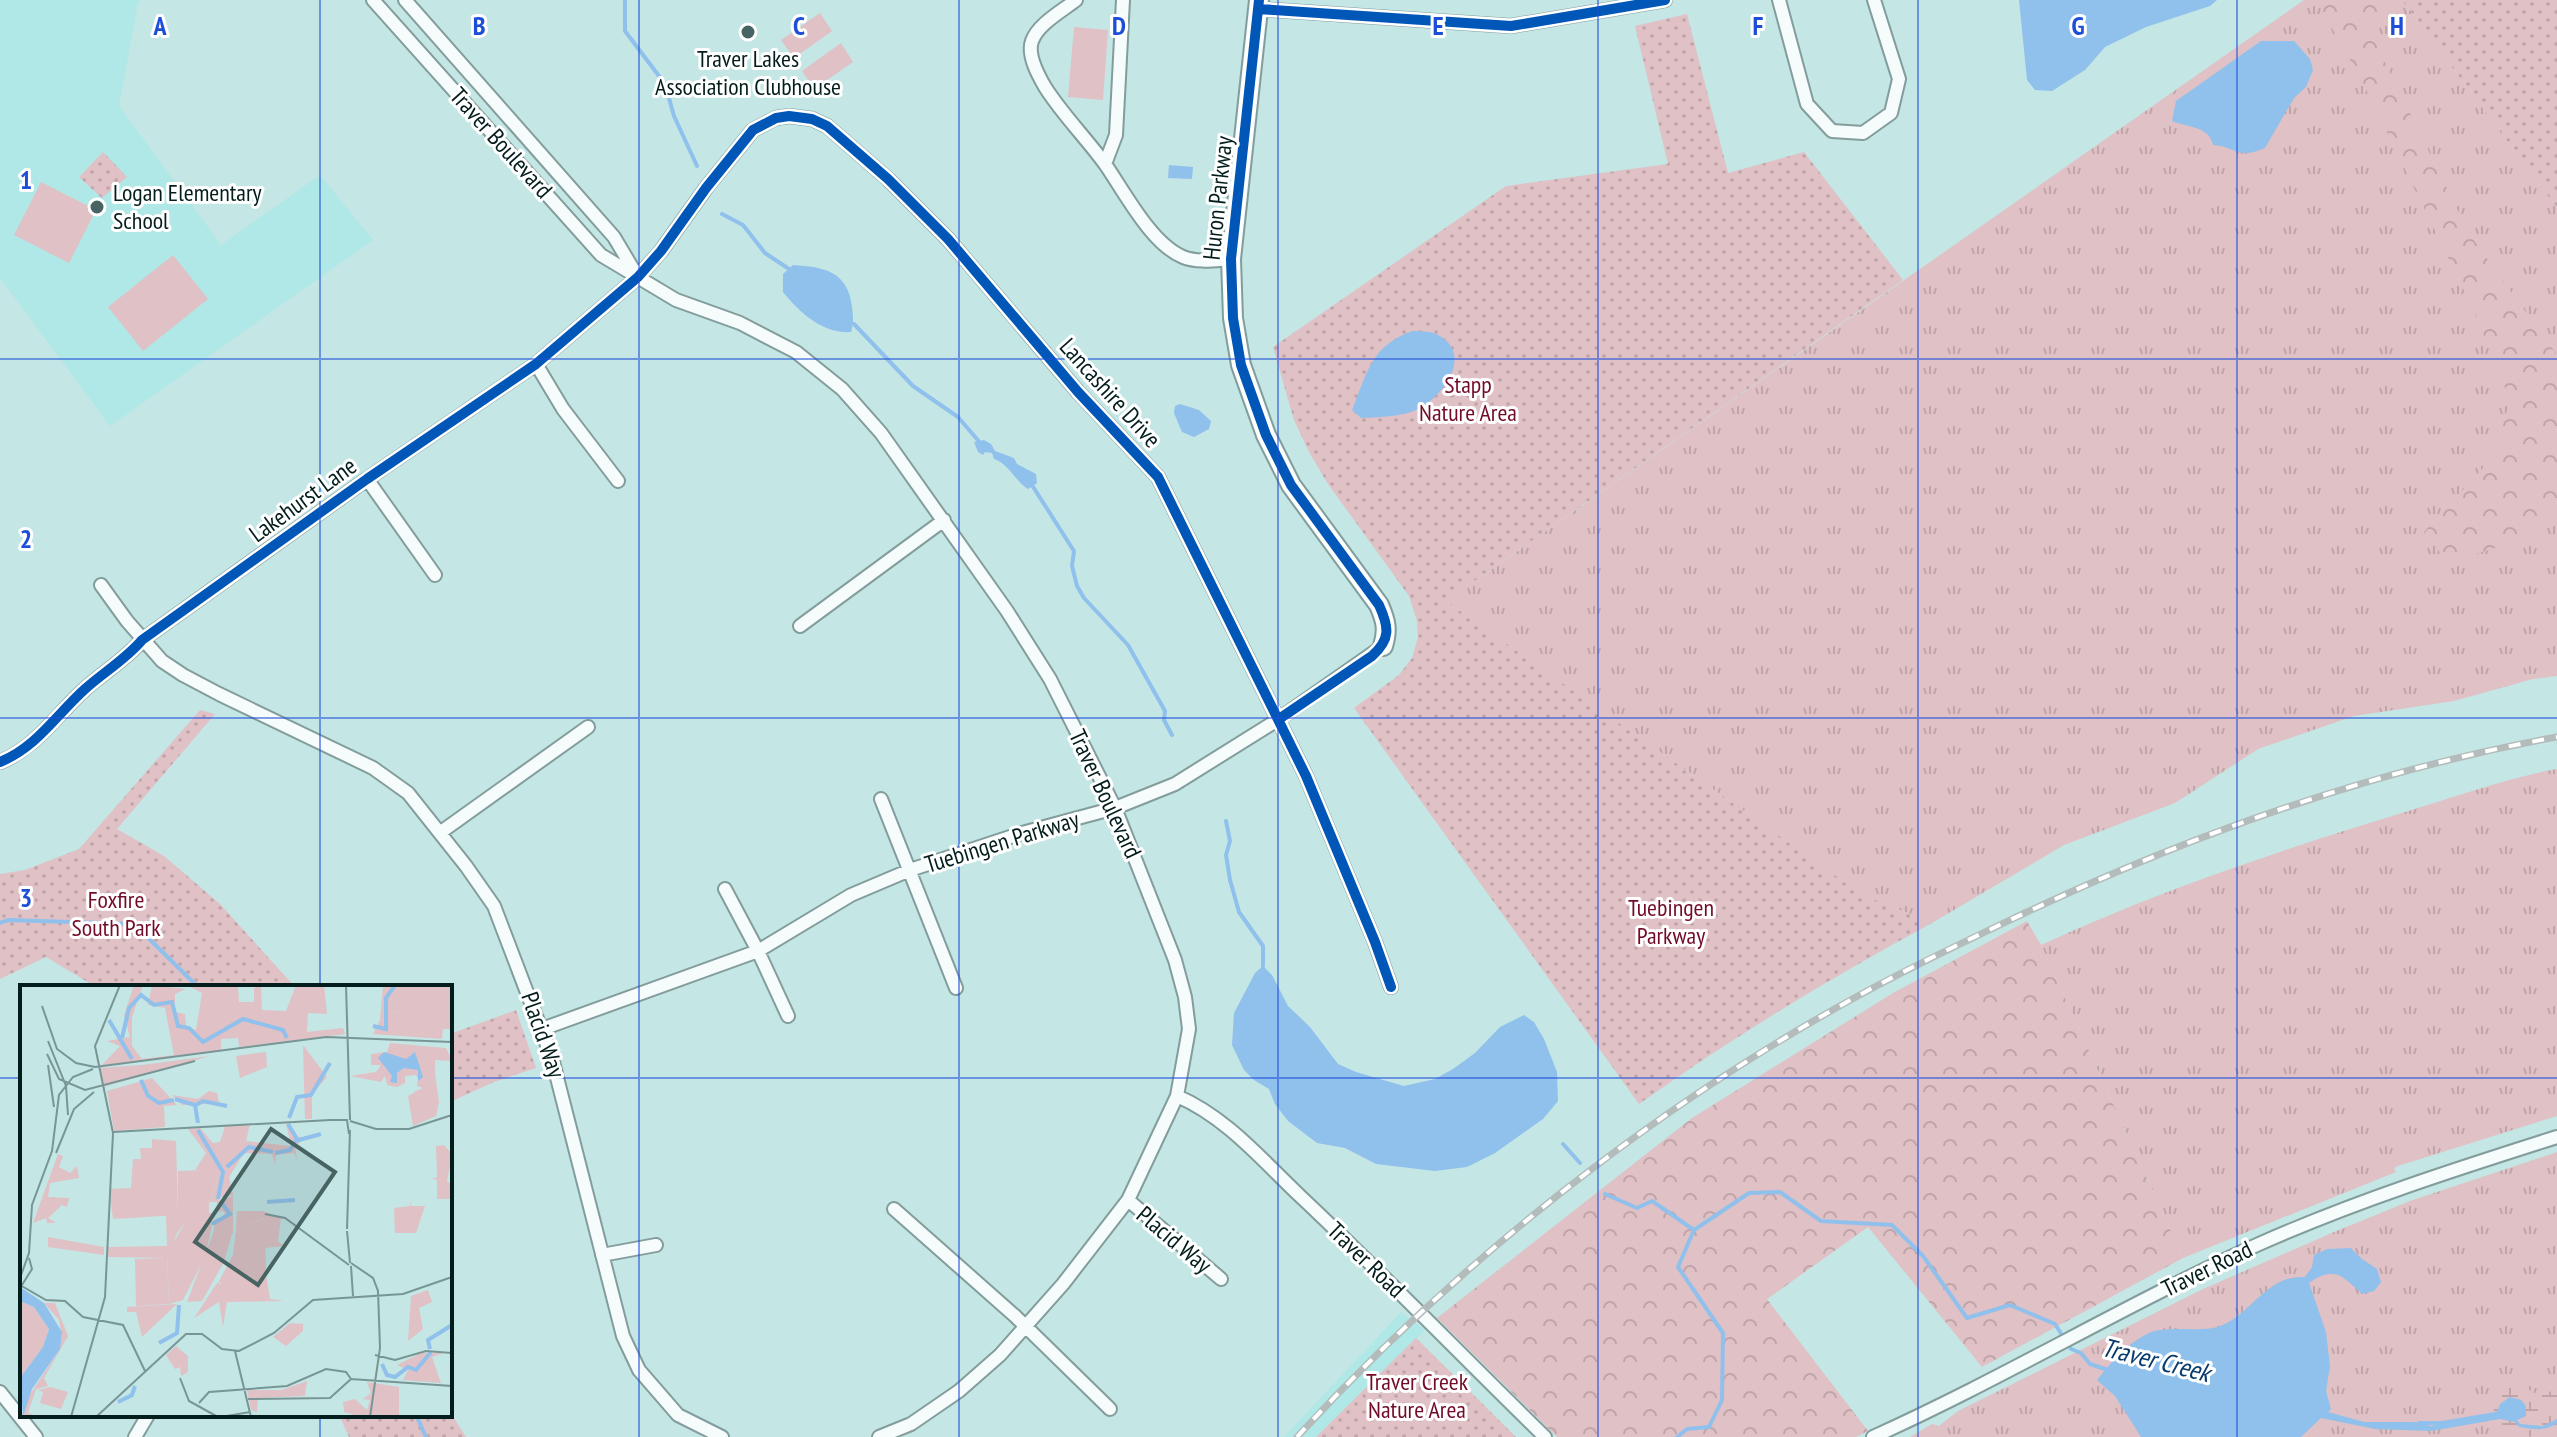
<svg xmlns="http://www.w3.org/2000/svg" width="2557" height="1437" viewBox="0 0 2557 1437" font-family="'PT Sans Narrow',sans-serif">
<style>
.built{fill:#afe8e6}
.grass{fill:url(#grass-tufts)}
.forest{fill:url(#forest-crowns)}
.wetland{fill:url(#wetland-marsh)}
.park{fill:url(#park-dots)}
.pitch{fill:#e0c1c5}
.water{fill:#90c0ec}
.lines{fill:none;stroke-linecap:round;stroke-linejoin:round}
.stream{stroke:#90c0ec;stroke-width:4}
.street-casing{stroke:#829d9c;stroke-width:16}
.secondary-casing{stroke:#829d9c;stroke-width:22}
.street{stroke:#f6fbfb;stroke-width:12}
.secondary{stroke:#f6fbfb;stroke-width:18}
.rail-casing{stroke:#b3bcbb;stroke-width:7}
.rail{stroke:#fff;stroke-width:4;stroke-dasharray:12;stroke-linecap:butt}
.cycleway-casing{stroke:#fff;stroke-width:15}
.cycleway{stroke:#0057b8;stroke-width:10}
.grid{fill:none;stroke:#1d4ed8;stroke-width:2;stroke-opacity:0.55}
.poi-dot{fill:#476362;stroke:#fff;stroke-width:3}
.labels{text-anchor:middle;stroke-width:6;stroke-linejoin:round;paint-order:stroke}
.poi-label{font-size:24px;fill:#031d1c;stroke:#fff}
.street-label{font-size:24px;fill:#031d1c;stroke:#fff}
.park-label{font-size:24px;fill:#720b28;stroke:#fff}
.water-label{font-size:26px;font-style:italic;fill:#093b6e;stroke:#fff}
.inset-river{fill:none;stroke:#90c0ec;stroke-width:4}
.inset-road{fill:none;stroke:#779695;stroke-width:2}
.view{fill:#476362;fill-opacity:0.15;stroke:#476362;stroke-width:4}
.inset-edge{fill:none;stroke:#031d1c;stroke-width:4}
.grid-label{font-size:26px;text-anchor:middle;font-weight:bold;fill:#1d4ed8;stroke:#fff;stroke-width:6;stroke-linejoin:round;paint-order:stroke}
</style>
<defs>
<pattern id="grass-tufts" width="24" height="20" patternUnits="userSpaceOnUse" patternTransform="scale(2)"><rect width="24" height="20" fill="#e0c1c5"/><path d="M3 7l-1-3M5 7V3M7 7l1-3M15 17l-1-3M17 17v-4M19 17l1-3" fill="none" stroke="#bfa5a9"/></pattern>
<pattern id="forest-crowns" width="20" height="18" patternUnits="userSpaceOnUse" patternTransform="scale(2)"><rect width="20" height="18" fill="#e0c1c5"/><path d="M2 6a3 3 0 1 1 6 0M12 15a3 3 0 1 1 6 0" fill="none" stroke="#bfa5a9"/></pattern>
<pattern id="wetland-marsh" width="20" height="14" patternUnits="userSpaceOnUse" patternTransform="scale(2)"><rect width="20" height="14" fill="#e0c1c5"/><path d="M1 5h8M5 5V1M11 12h8M15 12V8" fill="none" stroke="#bfa5a9"/></pattern>
<pattern id="park-dots" width="8" height="8" patternUnits="userSpaceOnUse" patternTransform="scale(2)"><rect width="8" height="8" fill="#e0c1c5"/><path d="M2 2h.1M6 6h.1" fill="none" stroke="#bfa5a9" stroke-width="1.8" stroke-linecap="round"/></pattern>
</defs>
<rect width="100%" height="100%" fill="#c4e6e5"/>
<!-- built -->
<path class="built" d="M0,0H141L138,3L119,106L221,245L320,175L373,240L110,426L0,278Z
M1401,1312L1425,1330L1316,1437H1284Z"/>
<!-- grass -->
<path class="grass" d="M2304,0H2402L2557,208V676L2533,679L2454,701L2354,716L2258,749L2175,803L2064,845L1932,923L1863,895L1446,601Z
M2557,769V1116L2398,1166L2394,1168L2396,1172L2183,1258L2041,945C2158,891 2281,850 2405,812C2455,797 2506,778 2557,769Z
M2557,1152V1437H1910L1932,1424L1939,1426L1958,1411L2203,1289L2334,1232L2410,1201Z"/>
<!-- forest -->
<path class="forest" d="M2316,0H2395L2369,30L2470,235L2557,355V510L2517,541L2476,554L2442,555L2424,532L2493,457L2510,400L2474,311L2362,81Z
M2027,921L2041,945L2183,1258L1982,1367L1868,1227L1767,1299L1868,1431L1856,1437H1557L1437,1318L1692,1118L1893,993Z"/>
<!-- wetland -->
<path class="wetland" d="M2517,1380L2533,1393L2557,1391V1429L2546,1437H2532L2491,1428C2497,1404 2489,1388 2517,1380Z"/>
<!-- park -->
<path class="park" d="M2402,0H2557V208Z
M1687,14L1728,173L1804,152L1903,280L1446,601L1863,895L1932,923C1830,978 1733,1037 1639,1104L1354,708L1399,675L1412,658L1418,637L1417,621L1409,596L1328,484L1309,452L1294,420L1273,347L1506,186L1668,164L1635,26Z
M103,152L127,177L102,198L79,177Z
M200,710L215,714L117,829L164,856L220,904L295,987H96L46,957L0,979V874L25,870L79,849Z
M516,1010L536,1068L494,1082L450,1102V1034Z
M1416,1338L1516,1437H1316Z
M450,1412L466,1437H349L339,1415H450Z"/>
<!-- pitch -->
<path class="pitch" d="M820,13L832,31L794,58L781,40Z
M1074,27L1108,30L1103,100L1068,97Z
M841,43L853,62L814,89L802,71Z
M41,182L96,210L69,263L14,235Z
M173,255L208,299L143,351L108,307Z"/>
<!-- water -->
<path class="water" d="M2019,0H2217L2210,6L2146,27L2105,47L2085,70L2052,91L2035,90L2027,80Z
M2261,41H2294L2310,59L2313,70L2306,87L2294,98L2265,148C2236,160 2238,147 2213,145C2209,126 2189,128 2172,121L2176,101Z
M1169,165L1193,167L1192,179L1168,178Z
M793,265C824,267 848,271 852,307C853,316 854,323 851,332C823,334 800,313 783,292V274Z
M1412,331C1420,331 1429,331 1436,334C1474,352 1446,392 1422,407C1405,417 1380,417 1361,418L1352,410C1367,373 1371,346 1412,331Z
M1180,404L1199,410L1211,421L1209,429L1194,437L1182,432L1174,413L1175,406Z
M984,440L991,444L995,451L1014,458L1017,464L1036,474L1037,483L1028,489C1015,481 1008,463 994,459L992,453L985,452L983,455L978,452L974,442Z
M1263,966L1272,975L1288,1006L1310,1027L1338,1064L1356,1072L1404,1086L1435,1079L1453,1069L1475,1053L1500,1027L1524,1015L1534,1022L1544,1039L1557,1072L1558,1101L1543,1119L1495,1153L1467,1167L1435,1171L1376,1164L1345,1148L1317,1143L1288,1121L1275,1104L1269,1089L1254,1080L1244,1070L1232,1045L1234,1013L1255,973Z
M2351,1248L2362,1259L2377,1269L2381,1282L2374,1291L2362,1294C2342,1276 2335,1265 2309,1283L2326,1332L2330,1366L2326,1391L2331,1409L2328,1412L2364,1422H2414L2431,1426L2496,1414L2500,1404L2510,1397L2521,1400L2526,1406V1416L2517,1420L2520,1424L2543,1426L2557,1419V1423C2545,1432 2533,1429 2519,1427L2515,1422L2500,1419L2431,1431L2375,1429L2321,1418L2301,1437H2141L2115,1396L2097,1380C2111,1363 2126,1344 2147,1334C2170,1323 2204,1336 2227,1323C2255,1308 2269,1275 2305,1277L2312,1267L2314,1255L2327,1249Z"/>
<g class="lines">
<!-- stream -->
<path class="stream" d="M625,0V31L665,84L674,116L697,166
M722,214L743,225L765,253L789,269
M854,324L913,386L958,417L982,445
M1030,482L1074,551L1072,566L1077,586L1084,598L1128,645L1165,711L1164,720L1172,735
M1226,821L1230,841L1226,855L1230,880L1239,912L1263,946V966
M0,923L8,920L134,924L198,987
M1563,1144L1580,1163
M1605,1194L1637,1208L1652,1201L1694,1230
M416,1415L426,1437
M2419,1423H2442L2501,1413
M1677,1437L1687,1429L1709,1427L1722,1400L1723,1333L1678,1267L1694,1230L1749,1193L1780,1192L1821,1221L1892,1225L1923,1256L1967,1318L2010,1305L2055,1324L2071,1349L2081,1353L2090,1364L2108,1370"/>
<!-- street casing -->
<g class="street-casing">
<path id="street" d="M373,0L601,255L676,300L740,323L796,352L842,389L881,433L1007,611L1050,679L1115,808L1175,960L1185,997L1189,1029L1177,1096L1128,1200L1063,1284L1000,1355L959,1391L911,1424L879,1437
M405,0L614,237L636,274
M1076,0C1062,11 1038,24 1032,41C1027,55 1038,75 1045,87C1062,114 1086,138 1105,164C1124,191 1151,244 1183,257C1198,263 1215,260 1231,259
M1779,0L1807,104L1832,131L1863,133L1891,113L1899,79L1874,0
M1259,9L1511,26L1665,0
M1105,164L1116,135L1123,0
M536,364L563,409L618,481
M367,479L435,575
M101,585L127,621L162,661L183,675L219,694L373,768L408,793L466,866L494,906L552,1058L623,1336L639,1370L678,1415L722,1437
M800,626L944,520
M0,762C37,747 56,715 85,689C104,672 126,659 142,640L367,479L536,364L638,277L661,251L706,188L753,130L776,118L789,116L812,119L827,126L888,179L948,239L1078,392L1158,477L1306,776L1375,942L1391,987
M881,799L956,988
M441,832L588,727
M725,889L758,951L788,1016
M542,1029L758,951L851,895L910,870L1022,833L1115,808L1175,784L1279,719L1383,646
M1177,1096C1226,1117 1262,1160 1300,1196C1384,1275 1463,1357 1545,1437
M1128,1200L1221,1279
M894,1209L1015,1316L1110,1409
M602,1255L656,1245
M0,1392L36,1437
M135,1437L148,1415
M1873,1437C2004,1378 2128,1303 2259,1244C2356,1201 2456,1169 2557,1137"/>
</g>
<!-- secondary casing -->
<g class="secondary-casing">
<path id="secondary" d="M1259,0L1231,259L1233,318L1241,365L1266,435L1291,485L1379,605C1386,621 1388,630 1383,646"/>
</g>
<!-- street -->
<use href="#street" class="street"/>
<!-- secondary -->
<use href="#secondary" class="secondary"/>
<!-- rail casing -->
<g class="rail-casing">
<path id="rail" d="M1297,1437C1455,1265 1651,1109 1856,997C1912,966 1970,939 2027,912C2196,833 2373,770 2557,737"/>
</g>
<!-- rail -->
<use href="#rail" class="rail"/>
<!-- cycleway casing -->
<g class="cycleway-casing">
<path id="cycleway" d="M1259,0L1231,259L1233,318L1241,365L1266,435L1291,485L1379,605C1389,627 1391,639 1372,656L1279,719
M1259,9L1511,26L1665,0
M0,762C37,747 56,715 85,689C104,672 126,659 142,640L367,479L536,364L638,277L661,251L706,188L753,130L776,118L789,116L812,119L827,126L888,179L948,239L1078,392L1158,477L1306,776L1375,942L1391,987"/>
</g>
<!-- cycleway -->
<use href="#cycleway" class="cycleway"/>
</g>
<!-- grid -->
<path class="grid" d="M320,0V987M639,0V1437M959,0V1437M1278,0V1437M1598,0V1437M1918,0V1437M2237,0V1437M0,359H2557M0,718H2557M0,1078H22M450,1078H2557M320,1415V1437"/>
<!-- markers -->
<g class="poi-dot">
<circle cx="748" cy="32" r="8"/>
<circle cx="97" cy="207" r="8"/>
</g>
<g class="labels">
<!-- poi labels -->
<g class="poi-label">
<text x="748" y="67">Traver Lakes<tspan x="748" dy="28">Association Clubhouse</tspan></text>
<text x="113" y="201" text-anchor="start">Logan Elementary<tspan x="113" dy="28">School</tspan></text>
</g>
<!-- street labels -->
<g class="street-label">
<text transform="translate(501 143) rotate(48)" y="8">Traver Boulevard</text>
<text transform="translate(1218 198) rotate(-84)" y="8">Huron Parkway</text>
<text transform="translate(1110 393) rotate(48)" y="8">Lancashire Drive</text>
<text transform="translate(303 500) rotate(-36)" y="8">Lakehurst Lane</text>
<text transform="translate(1105 794) rotate(65)" y="8">Traver Boulevard</text>
<text transform="translate(1002 842) rotate(-17)" y="8">Tuebingen Parkway</text>
<text transform="translate(543 1035) rotate(71)" y="8">Placid Way</text>
<text transform="translate(1174 1240) rotate(40)" y="8">Placid Way</text>
<text transform="translate(1366 1260) rotate(44)" y="8">Traver Road</text>
<text transform="translate(2207 1269) rotate(-26)" y="8">Traver Road</text>
</g>
<!-- park labels -->
<g class="park-label">
<text x="1468" y="393">Stapp<tspan x="1468" dy="28">Nature Area</tspan></text>
<text x="116" y="908">Foxfire<tspan x="116" dy="28">South Park</tspan></text>
<text x="1671" y="916">Tuebingen<tspan x="1671" dy="28">Parkway</tspan></text>
<text x="1417" y="1390">Traver Creek<tspan x="1417" dy="28">Nature Area</tspan></text>
</g>
<!-- water labels -->
<g class="water-label">
<text transform="translate(2156 1360) rotate(14)" y="9">Traver Creek</text>
</g>
</g>
<!-- overview -->
<g transform="translate(20 985)">
<rect width="432" height="432" fill="#c4e6e5"/>
<path d="M380,0H396L403,18L375,28L371,11ZM190,71L83,102L79,83L122,80ZM201,184L189,217V228H194L186,270L163,315L149,319L147,268L170,230L171,208L184,185ZM245,233L246,293L213,294L203,301L199,296L213,270L216,245ZM194,246L212,249L204,277L182,316L167,317Z" fill="#e0c1c5"/>
<path d="M114,0H123L112,32V61L122,74L154,70L145,23L128,20L132,0L166,4L155,9V27L165,29L166,41L176,45L182,8L167,0H218L219,17H234V3L241,0L242,25L266,26L276,0H304L307,29L288,28L287,47L323,43L325,49L219,62L218,53L201,54V65L81,81L100,61L87,56L110,52L104,30ZM363,0H380L371,11L375,28L403,18L396,0H432V44H423L422,54L353,49L360,35ZM370,58L426,63L432,76L415,75L416,131L394,107L403,103L396,90L385,91V98L377,102L367,100L365,91L361,97L330,91L356,87L361,80H351V69L367,67ZM283,60L307,92L292,109V134H285ZM230,139L226,156L202,174L213,210L201,212L198,216L213,211V249L194,246L195,234L205,232L204,226L196,227L197,217H189L201,185H175L186,168L168,144L180,143L193,158L200,157L205,141ZM132,154L156,156L158,230L93,234L89,204L111,203L113,174H121L120,163H132ZM38,169L43,171L39,182L50,188L57,181L59,193L30,198L28,212L49,213L47,222L42,220L28,233L36,238H27L26,233L13,238ZM390,216L391,221H405L396,248H375L374,223L390,221ZM28,252L84,262V270L28,262ZM147,273L149,319L116,321L115,274ZM217,278L222,286L246,289L250,314L264,316L207,317L203,342L199,317L174,333L198,297L203,302L214,294L243,293L218,289ZM408,305L412,317L399,323L403,344L388,356L391,311ZM270,338L283,339V346L266,361L253,352ZM156,361L168,371V387L161,391L160,382L155,384L146,370ZM401,368H424L412,372L421,398L383,395L388,385L377,380ZM287,396L285,411L238,413L237,427L231,425L227,405H262ZM347,397L379,402V431L398,432H341L324,427L323,417L335,414L347,425L350,415L343,414L351,408Z" fill="#e0c1c5"/>
<path d="M30,402L48,407L41,424L20,418L23,407L18,405Z" fill="#e0c1c5"/>
<path d="M246,67L247,82L220,93L216,71ZM399,89H415L419,117L416,131L393,141L388,111L403,103L397,101ZM132,93L157,120L144,121L145,142L94,146L87,106ZM189,106L197,108L199,118L162,120L152,110L178,114ZM266,138L278,152H286L275,162L277,175L274,168L256,170L255,180L252,169L224,168L209,192L213,210L201,212L200,171L226,156L271,161ZM424,160L432,169L427,196L432,200V214H417V195L412,194L417,192L416,161ZM184,185L171,209L174,227L157,248L147,273L87,272V262L147,261L146,231L158,229V186ZM217,226H243L261,233L258,256L264,261L245,263L244,233L216,245ZM246,293V314L186,315L195,301L213,294ZM0,316L14,322L29,344L23,362L0,393ZM24,318H35L48,351L24,393L28,401L16,404L8,428L20,432H3L9,411L38,367L42,351L39,335ZM157,319L122,352L116,327H107V322Z" fill="#e0c1c5"/>
<path d="M364,67L386,74L395,67L403,92L398,96V85L384,83L377,88V98L370,97L372,91L358,73ZM0,302L24,318L42,347L40,364L12,404L3,432L0,393L23,362L29,344L14,322L0,316Z" fill="#90c0ec"/>
<path class="inset-river" d="M89,35L112,74M353,41L366,44V13L375,0M102,53L109,23L121,10L134,20L152,17L158,41L169,43L183,57L223,34L263,45L267,53M121,95L128,111L139,118L154,115M155,114L175,120L178,138M176,120L183,116L207,121M269,133L277,112L291,110L310,78M178,145L203,187L198,214M275,156L301,149M255,168L270,165L277,154L268,139M207,182L229,162L253,167M247,217L275,215M192,239L210,229L200,216M139,358L157,348L159,320M410,364L408,355L432,340M362,379L367,390L375,392L388,382L396,385L411,367M98,417L112,410L115,401"/>
<path class="inset-road" d="M326,0L330,135M22,21L37,64L56,78L75,82L306,52L432,57M28,56L46,101L48,130M27,69L39,94L65,105L175,76M28,80L34,122M330,136L356,144H389L432,130M93,147L310,135H327L329,149M36,168L54,124L74,107M245,229L265,233L329,280M327,244L330,145M327,246L330,278M331,278L353,293L358,306L360,363L350,432M331,281L333,311M0,293L9,268L12,220L32,166L39,110L53,92L73,84M0,300L26,315L45,316L63,332L103,340L125,386M2,300L12,284L9,273M215,366L231,432M355,370L375,375L406,366L432,368M160,393L169,416L198,432M331,394L432,401M228,414L310,413L331,394M179,418L189,407L267,401L306,384L326,387L331,394M51,432L85,312L93,148L75,61L100,0M76,432L166,349H182L202,364L219,366L254,348L293,315L383,309L432,292M201,432L230,427"/>
<path class="view" d="M251,144L315,187L238,300L175,257Z"/>
<rect width="432" height="432" class="inset-edge"/>
</g>
<g class="grid-label">
<text x="160" y="35">A</text>
<text x="479" y="35">B</text>
<text x="799" y="35">C</text>
<text x="1119" y="35">D</text>
<text x="1438" y="35">E</text>
<text x="1758" y="35">F</text>
<text x="2078" y="35">G</text>
<text x="2397" y="35">H</text>
<text x="26" y="189">1</text>
<text x="26" y="548">2</text>
<text x="26" y="907">3</text>
</g>
</svg>
